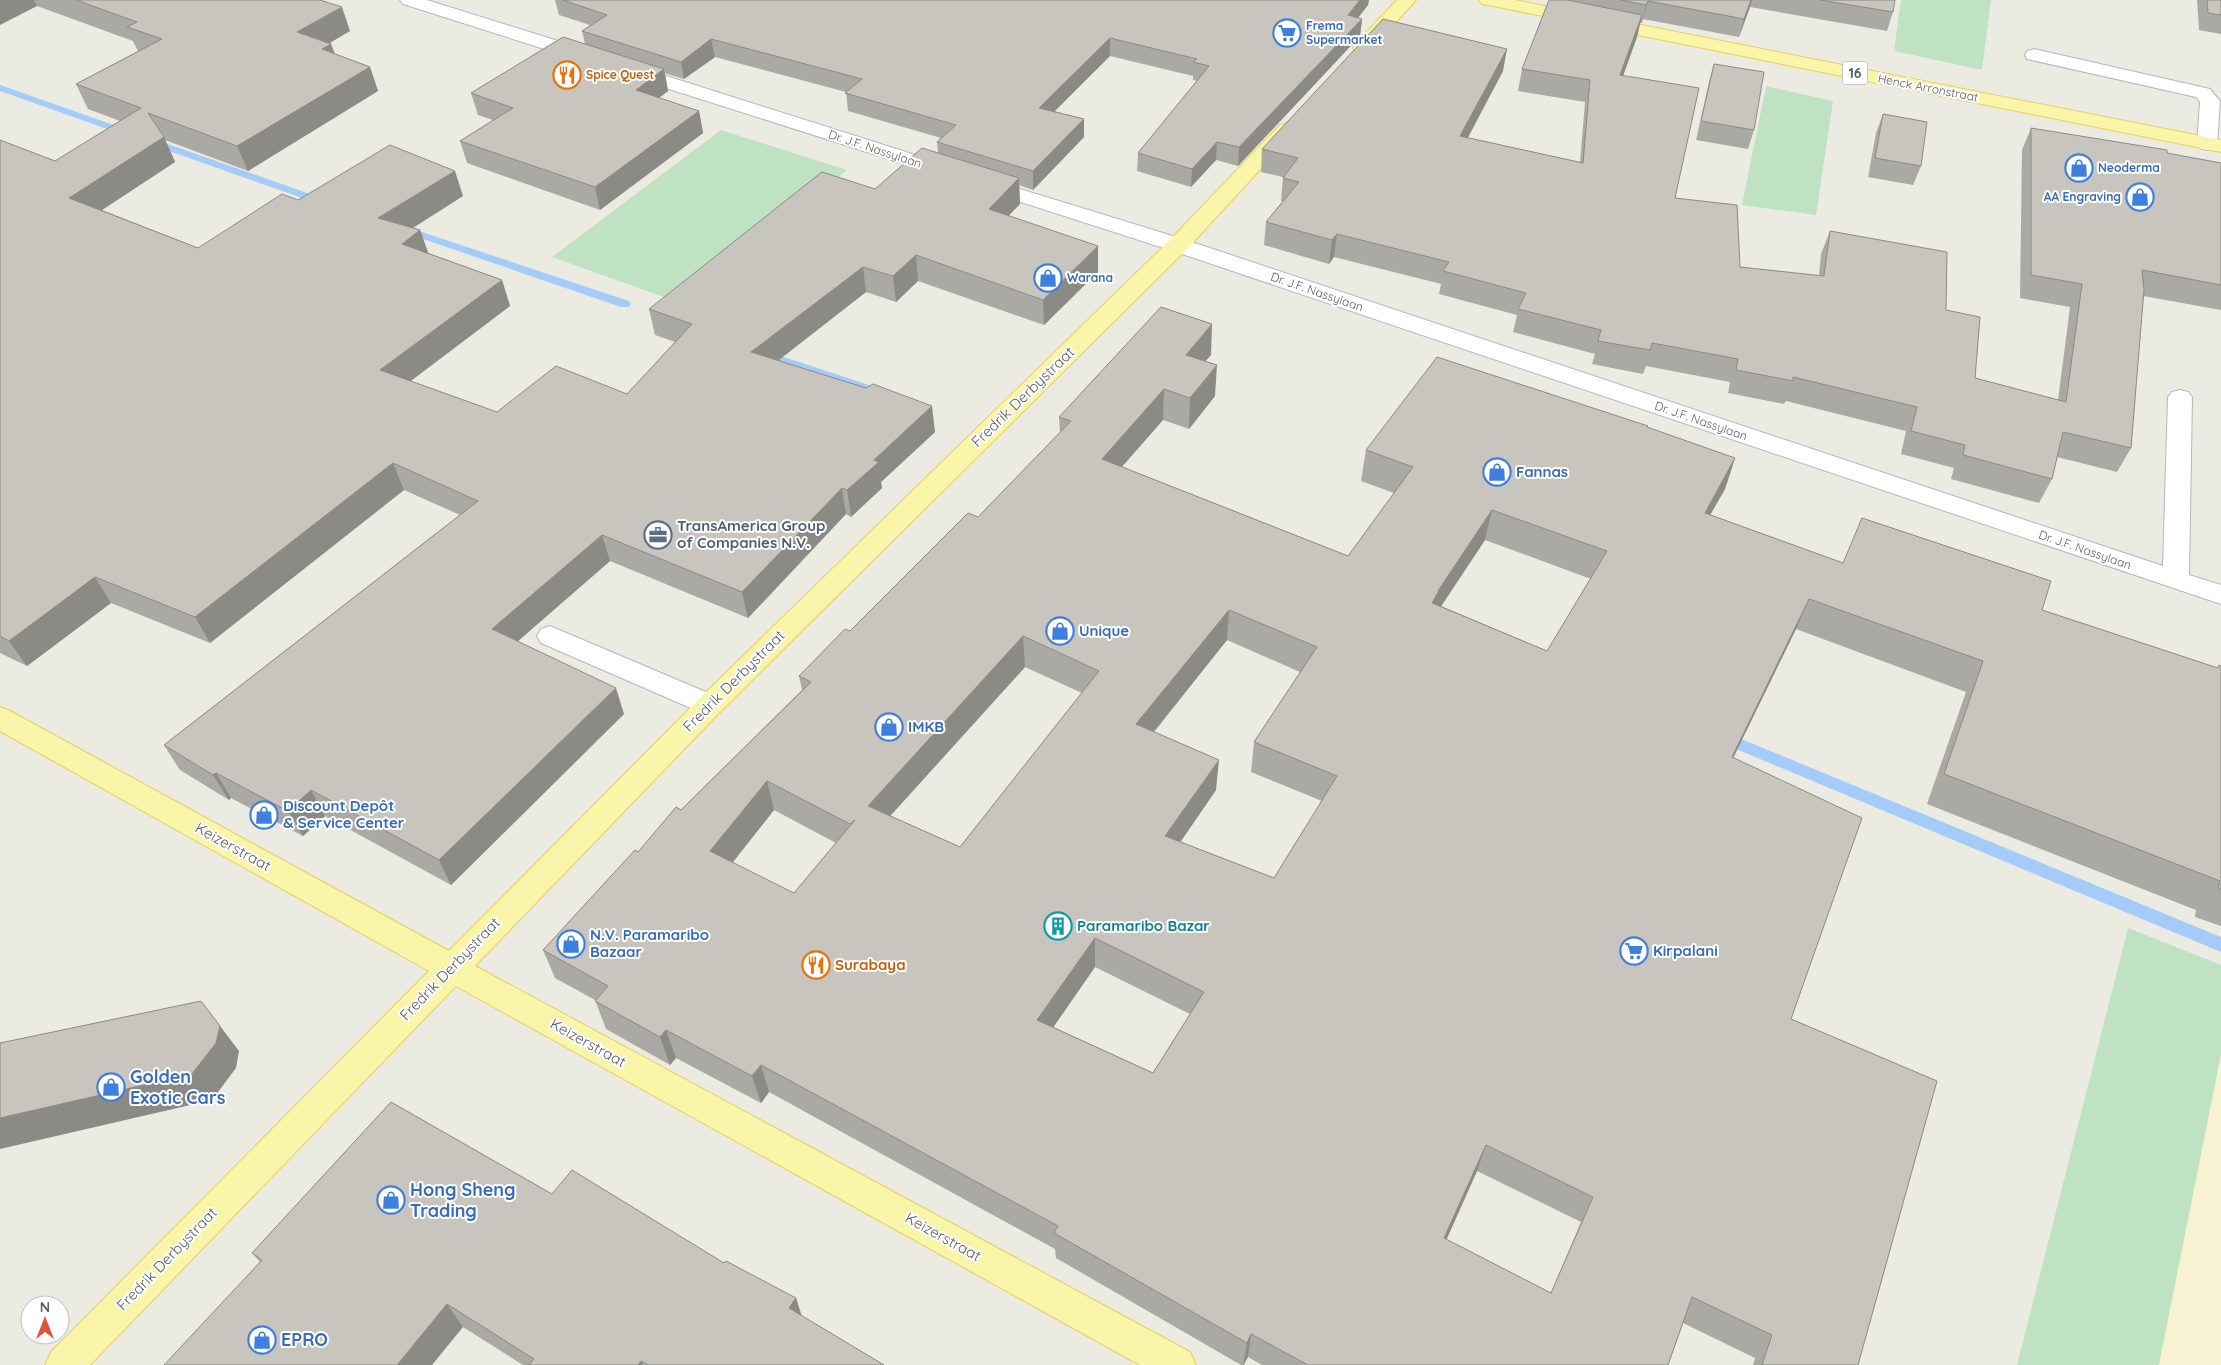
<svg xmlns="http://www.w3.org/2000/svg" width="2221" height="1365" viewBox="0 0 2221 1365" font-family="Quicksand,sans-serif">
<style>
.green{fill:#bfe2c3}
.sand{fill:#f7f2d1}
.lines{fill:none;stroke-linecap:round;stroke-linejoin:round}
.stream{fill:#a4cbf9;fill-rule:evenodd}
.minor-casing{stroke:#b4b7bb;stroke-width:2}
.major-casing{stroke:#e8cf5f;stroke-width:2}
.minor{fill:#fff;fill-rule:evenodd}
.major{fill:#f9f5a9;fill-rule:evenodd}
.wall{fill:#aba9a3;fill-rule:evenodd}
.shaded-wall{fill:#8b8a85}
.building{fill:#c7c5be;stroke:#8b8a85;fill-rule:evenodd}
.labels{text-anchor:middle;stroke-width:4;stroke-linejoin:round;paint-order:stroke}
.far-shop-label{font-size:12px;font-weight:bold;fill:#366cbe;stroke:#fff;text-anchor:start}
.far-food-label{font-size:12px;font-weight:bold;fill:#c56008;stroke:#fff;text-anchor:start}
.far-street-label{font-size:12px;fill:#5a5d61;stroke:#fff}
.shield{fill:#fff;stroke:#8c8e90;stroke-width:1}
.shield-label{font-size:14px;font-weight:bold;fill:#5a5d61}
.street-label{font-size:15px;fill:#5a5d61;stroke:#fff}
.shop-label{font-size:15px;font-weight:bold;fill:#366cbe;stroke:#fff;text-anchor:start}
.service-label{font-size:15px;font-weight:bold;fill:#4e5e75;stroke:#fff;text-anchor:start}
.culture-label{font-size:15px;font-weight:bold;fill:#0d838f;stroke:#fff;text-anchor:start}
.food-label{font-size:15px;font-weight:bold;fill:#c56008;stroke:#fff;text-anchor:start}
.near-shop-label{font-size:18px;font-weight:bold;fill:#366cbe;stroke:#fff;text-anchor:start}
</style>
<rect width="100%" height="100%" fill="#ecebe2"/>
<!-- green -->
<path class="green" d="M1901,0H1991L1982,70L1894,51Z
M1766,86L1833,101L1816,215L1742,205Z
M721,130L847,170L683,304L552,257Z
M2128,928L2221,965V1055L2159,1365H2017Z"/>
<!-- sand -->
<path class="sand" d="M2221,1055V1365H2159Z"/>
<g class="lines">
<!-- stream -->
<path class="stream" d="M0,85L327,200L329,202L327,204H319L0,91Z
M404,226L629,301L631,304L629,307H621L400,231L398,229Z
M760,349L890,392L891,395L890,398H880L756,356L754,353L756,350Z
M1722,731L2221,937V952L1717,741L1714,737L1717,733Z"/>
<!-- minor casing -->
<g class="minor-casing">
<path id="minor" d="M400,0H427L593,52L595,56L593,60L586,62L579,60L403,4Z
M2034,49L2210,89L2220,101L2217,144L2214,148L2207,150L2200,148L2197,144L2200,102L2196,97L2027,59L2025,55L2027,51Z
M632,65L950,166L953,170L950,174L943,176L936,174L625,75L623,71L625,67Z
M984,178L1186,240L2163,566L2168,397L2172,392L2180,390L2188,392L2192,397L2189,575L2221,585V604L1170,250L977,188L974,184L977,180Z
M550,626L720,698L724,705L720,712L710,715L700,712L541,643L537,636L541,629Z"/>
</g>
<!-- major casing -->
<g class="major-casing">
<path id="major" d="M1397,0H1416L1369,52L1362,54L1355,52L1353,48L1355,44Z
M1479,0H1515L2221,140V152L1488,5L1482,4Z
M1287,123L1294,125L1297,129L1294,133L1186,250L720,712L475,966L1190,1352L1196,1365H1140L456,986L90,1365H45L51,1352L429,971L0,731V707L10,711L449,951L700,698L1170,240L1280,125Z"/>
</g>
<!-- minor -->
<use href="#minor" class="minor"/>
<!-- major -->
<use href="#major" class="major"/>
</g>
<!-- wall -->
<path class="wall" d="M0,0H320L350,31L329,43L331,44L335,54L370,67L378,91L248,171L165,140L175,162L102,210L198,248L298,200L463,196L413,228L420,230L428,253L502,280L510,306L410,381L497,412L627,394L675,342L655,335L649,309L875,189L938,153L937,142L941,138L848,111L846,92L715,57L684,79L665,73L668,91L659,98L699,111L703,133L600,210L467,163L460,141L493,120L478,115L471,93L585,44L582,31L590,25L559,15L555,0H1369L1368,5L1358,18L1362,19L1360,36L1238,166L1216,160L1191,187L1137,171L1138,153L1197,81L1193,80V76L1110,56L1054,111L1084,119V137L1033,190L1019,185L1020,204L1008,216L1098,272L1044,325L918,281L896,302L866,292L778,360L935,432L881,482L882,488L851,517L846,514L748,618L610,561L518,641L624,714L451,885L325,816L303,836L231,798L229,800L180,770L164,745L460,515L404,490L210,643L111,603L27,666L0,653V140L55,161L120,121L88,109L76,84L138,51L133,41L37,6Z
M1549,0H1895L1893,12L1887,31L1750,7L1739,37L1643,19L1642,23H1640L1637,37L1623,76L1675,198L1740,267L1819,276L1821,254L1830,231L1946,310L1975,378L2058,400L2070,307L2020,298L2022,150L2031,128L2221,163V310L2143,296L2131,448L2117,472L2057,457L2052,479L2039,503L1951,479L1954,468L1901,454L1906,431L1786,401L1784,404L1728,393L1730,382L1646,366L1643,374L1592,364L1595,354L1513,332L1517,315L1439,294L1441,284L1334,257L1329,264L1264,245L1266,222L1283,201H1281L1283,177L1261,172L1262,149L1503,71L1468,138L1580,162L1585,102L1518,91L1522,69Z
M2197,0H2221V34L2199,30Z
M1714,64L1754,130L1748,149L1696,140L1709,82Z
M1883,114L1921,166L1913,185L1868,177L1876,133Z
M1211,355L1205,361L1215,396L1189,429L1163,420L1122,467L1348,556L1394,493L1361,481L1366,450L1647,428L1735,458L1725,489L1710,515L1843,563L2042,610L2217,668L2219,665L2221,666V926L2195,917L2196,910L1927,804L1966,692L1796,629L1733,758L1791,1019L1858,1365H1753L1755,1358L1683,1323L1668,1365H1262L1248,1357L1244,1365H1241L1056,1258L1055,1249L769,1092L761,1103L676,1058L670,1065L606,1029L595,1000L555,978L543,950L638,852L802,690L799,676L978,517L1060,433L1059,417ZM1485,540L1591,579L1547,651L1441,606ZM1227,640L1300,672L1254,742L1251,772L1322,801L1274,878L1180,842L1216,790L1154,732ZM1025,667L1082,693L960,847L890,816ZM774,810L836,843L794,893L732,863ZM1095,967L1190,1014L1153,1073L1053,1027ZM1477,1171L1581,1222L1551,1293L1446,1240Z
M552,1194L724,1263L796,1298L802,1316L884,1365H523L463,1327L260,1262L252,1253Z"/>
<!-- shaded-wall -->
<path class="shaded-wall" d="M0,0H34L37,6L0,25Z
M1360,0H1369L1368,5L1346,33L1348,15Z
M1751,0H1752L1750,7L1739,37L1744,19Z
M1648,1L1643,19L1642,23L1646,5Z
M342,7L350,31L306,57L297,32Z
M1642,15L1637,37L1615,98L1620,75Z
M1362,19L1360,36L1238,166L1239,147Z
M1110,38V56L1040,126L1039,108Z
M711,39L715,57L684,79L681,62Z
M331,44L340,68L322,49Z
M1507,49L1503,71L1456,159L1460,136Z
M370,67L378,91L248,171L237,146Z
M664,69L668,91L640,112L636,90Z
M699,111L703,133L600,210L595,187Z
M1084,119V137L1033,190V171Z
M164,137L175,162L82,223L69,198Z
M1217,142L1216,160L1191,187L1192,169Z
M455,171L463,196L387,244L378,218Z
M1019,178L1020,204L990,235L989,209Z
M420,230L429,255L402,244Z
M1337,234L1334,257L1329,264L1332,240Z
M1098,246V272L1044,325L1043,300Z
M916,255L918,281L896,302L893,276Z
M863,267L866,292L756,378L751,352Z
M502,280L510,306L391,396L380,370Z
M1212,324L1211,355L1184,385L1186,355Z
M1217,365L1215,396L1189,429L1190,398Z
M1164,389L1163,420L1102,489V459Z
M932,406L935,432L881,482L882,488L851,517L847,490L874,460Z
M1735,458L1725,489L1694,543L1705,513Z
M393,463L404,490L210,643L195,617Z
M842,488L846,514L748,618L742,592Z
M1492,510L1485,540L1434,617L1432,603L1438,591Z
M602,535L610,561L502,655L492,629Z
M95,577L111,603L27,666L9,641Z
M1809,599L1796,629L1719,787L1732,757Z
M1229,610L1227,640L1136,754V724Z
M1023,636L1025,667L873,835L868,806Z
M616,688L624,714L451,885L439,860Z
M1219,760L1216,790L1164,866L1165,836Z
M216,773L231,798L229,800L213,775Z
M767,781L774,810L718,881L710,851Z
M311,790L325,816L303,836L288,811Z
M1095,938V967L1039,1048L1037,1020Z
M220,1026L239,1051L236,1068L212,1100L0,1149V1118Z
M666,1030L676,1058L670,1065L660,1037Z
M761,1065L769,1092L761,1103L752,1076Z
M1486,1145L1477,1171L1436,1263L1444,1238Z
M796,1298L803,1321L789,1308Z
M447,1304L463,1327L432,1365H397Z
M1251,1334L1248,1357L1243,1365L1247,1343Z
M641,1361L643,1365H638Z"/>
<!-- building -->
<path class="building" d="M76,0H320L342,7L297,32L331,44L322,49L370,67L237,146L148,113L164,137L69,198L198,248L282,194L298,200L390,145L455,171L378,218L420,230L402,244L502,280L380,370L497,412L556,366L627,394L692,324L649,309L822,172L875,189L922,148L1019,178L989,209L1098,246L1043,300L916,255L893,276L863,267L751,352L866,388L873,384L932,406L874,460L879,462L847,490L842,488L742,592L602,535L492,629L616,688L439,860L311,790L288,811L216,773L213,775L164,745L478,501L393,463L195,617L95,577L9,641L0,636V140L55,161L141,108L76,84L162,39L127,27L137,22Z
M563,0H1360L1348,15L1362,19L1239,147L1217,142L1192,169L1138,153L1209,66L1193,62L1197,59L1110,38L1039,108L1084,119L1033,171L937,142L956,125L845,93L862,79L711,39L681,62L582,31L607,15Z
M1549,0H1567L1642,15L1620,75L1699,88L1675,198L1737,205L1740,267L1824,276L1830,231L1947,252L1946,310L1980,317L1975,378L2066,402L2082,284L2031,275V128L2167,150V153L2221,163V285L2142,270L2144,290L2131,448L2063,432L2052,479L1963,455L1965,445L1911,431L1917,407L1793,377V381L1736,370L1738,359L1652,343L1650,350L1598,341L1601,330L1518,309L1526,293L1443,271L1449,262L1337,234L1332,240L1266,222L1299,182L1283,178L1298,158L1262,149L1383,19L1507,49L1460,136L1583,163L1590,80L1522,69Z
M1621,0H1751L1744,19L1648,1L1646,5Z
M1820,0H1895L1893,12Z
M2207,0H2221V15L2208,13Z
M563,37L664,69L636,90L699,111L595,187L460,141L513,108L471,93Z
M1714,64L1764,72L1754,130L1701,121Z
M1883,114L1927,122L1921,166L1875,158Z
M1161,307L1212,324L1186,355L1217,365L1190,398L1164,389L1102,459L1348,556L1413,467L1366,450L1437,357L1648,426L1647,427L1735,458L1705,513L1843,563L1862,518L2051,581L2042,610L2218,668L2219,665L2221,666V889L2218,888L2220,881L1944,774L1983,661L1809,599L1732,757L1862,818L1791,1019L1937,1081L1858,1365H1762L1772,1335L1692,1297L1668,1365H1308L1251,1334L1247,1343L1054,1233L1058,1226L761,1065L752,1076L666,1030L660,1037L595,1001L608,986L543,950L635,850L638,852L676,807L681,810L811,682L799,676L845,629L850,631L968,513L978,517L1071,421L1059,417ZM1492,510L1607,551L1547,651L1432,603L1439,591H1438ZM1229,610L1317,647L1254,742L1337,776L1274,878L1165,836L1219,760L1136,724ZM1023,636L1099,671L960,847L868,806ZM767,781L850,824L855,820L794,893L710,851ZM1095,938L1204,992L1153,1073L1037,1020ZM1486,1145L1593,1197L1551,1293L1444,1238Z
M201,1001L220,1026L216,1043L192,1074L0,1118V1043Z
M391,1102L552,1194L572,1170L724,1263L726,1261L796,1298L789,1308L884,1365H648L641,1361L638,1365H529L534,1359L447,1304L397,1365H164L262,1260L252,1253Z"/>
<!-- icons -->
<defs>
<g id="supermarket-ring" transform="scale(1.4375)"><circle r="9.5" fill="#fff" stroke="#3f7fe0" stroke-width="1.5"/><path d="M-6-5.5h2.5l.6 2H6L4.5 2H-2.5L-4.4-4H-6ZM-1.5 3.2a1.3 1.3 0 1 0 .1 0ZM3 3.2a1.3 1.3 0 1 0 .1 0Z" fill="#3f7fe0"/></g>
<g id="restaurant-ring" transform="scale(1.4375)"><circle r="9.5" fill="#fff" stroke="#e8710a" stroke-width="1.5"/><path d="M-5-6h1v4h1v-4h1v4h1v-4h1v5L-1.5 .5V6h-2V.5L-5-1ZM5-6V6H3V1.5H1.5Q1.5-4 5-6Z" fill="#e8710a"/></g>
<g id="shop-ring" transform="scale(1.4375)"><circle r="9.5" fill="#fff" stroke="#3f7fe0" stroke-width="1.5"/><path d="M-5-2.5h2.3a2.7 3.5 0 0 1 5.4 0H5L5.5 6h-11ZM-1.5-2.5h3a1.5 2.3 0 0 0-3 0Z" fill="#3f7fe0"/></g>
<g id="office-ring" transform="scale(1.4375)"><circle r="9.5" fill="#fff" stroke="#5c6f8a" stroke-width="1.5"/><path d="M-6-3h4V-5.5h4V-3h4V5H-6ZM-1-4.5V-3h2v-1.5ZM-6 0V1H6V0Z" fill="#5c6f8a"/></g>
<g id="building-ring" transform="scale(1.4375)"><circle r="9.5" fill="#fff" stroke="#0f9aa8" stroke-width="1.5"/><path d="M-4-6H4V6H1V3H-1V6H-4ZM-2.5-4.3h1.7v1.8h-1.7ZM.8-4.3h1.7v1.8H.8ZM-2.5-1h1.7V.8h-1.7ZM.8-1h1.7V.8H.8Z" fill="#0f9aa8"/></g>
</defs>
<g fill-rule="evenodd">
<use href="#supermarket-ring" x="1287" y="33"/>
<use href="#restaurant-ring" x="567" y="75"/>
<use href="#shop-ring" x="2079" y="168"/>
<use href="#shop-ring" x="2140" y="197"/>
<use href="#shop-ring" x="1048" y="278"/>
<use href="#shop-ring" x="1497" y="472"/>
<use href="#office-ring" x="658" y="535"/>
<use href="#shop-ring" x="1060" y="631"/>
<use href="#shop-ring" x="889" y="727"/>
<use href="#shop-ring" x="264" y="815"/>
<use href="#building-ring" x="1058" y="926"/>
<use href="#shop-ring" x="571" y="944"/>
<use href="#supermarket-ring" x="1634" y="951"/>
<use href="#restaurant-ring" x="816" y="965"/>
<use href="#shop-ring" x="111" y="1087"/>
<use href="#shop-ring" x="391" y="1200"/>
<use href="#shop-ring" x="262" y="1340"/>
</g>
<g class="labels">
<!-- far-shop labels -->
<g class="far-shop-label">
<text x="1306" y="30">Frema<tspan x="1306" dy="14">Supermarket</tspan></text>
<text x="2098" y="172">Neoderma</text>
<text x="2121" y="201" text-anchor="end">AA Engraving</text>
<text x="1067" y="282">Warana</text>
</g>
<!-- far-food labels -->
<g class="far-food-label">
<text x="586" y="79">Spice Quest</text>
</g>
<!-- far-street labels -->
<g class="far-street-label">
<text transform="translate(1928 88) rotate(11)" y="4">Henck Arronstraat</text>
<text transform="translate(875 149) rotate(18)" y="4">Dr. J.F. Nassylaan</text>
<text transform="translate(1317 292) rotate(19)" y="4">Dr. J.F. Nassylaan</text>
<text transform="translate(1701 421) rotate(19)" y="4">Dr. J.F. Nassylaan</text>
<text transform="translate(2085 550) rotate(19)" y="4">Dr. J.F. Nassylaan</text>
</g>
<!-- shield labels -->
<rect class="shield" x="1842.5" y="61.5" width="25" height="23" rx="4"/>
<g class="shield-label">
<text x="1855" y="78">16</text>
</g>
<!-- street labels -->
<g class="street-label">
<text transform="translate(1023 397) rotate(-44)" y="5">Fredrik Derbystraat</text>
<text transform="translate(734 681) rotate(-45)" y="5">Fredrik Derbystraat</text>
<text transform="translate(233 847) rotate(29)" y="5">Keizerstraat</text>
<text transform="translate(450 969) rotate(-46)" y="5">Fredrik Derbystraat</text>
<text transform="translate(588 1043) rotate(29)" y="5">Keizerstraat</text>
<text transform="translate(943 1237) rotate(29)" y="5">Keizerstraat</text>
<text transform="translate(167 1259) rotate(-46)" y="5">Fredrik Derbystraat</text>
</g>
<!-- shop labels -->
<g class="shop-label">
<text x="1516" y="477">Fannas</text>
<text x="1079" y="636">Unique</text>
<text x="908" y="732">IMKB</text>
<text x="283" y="811">Discount Depôt<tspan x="283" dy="17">&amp; Service Center</tspan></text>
<text x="590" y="940">N.V. Paramaribo<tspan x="590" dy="17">Bazaar</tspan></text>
<text x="1653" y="956">Kirpalani</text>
</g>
<!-- service labels -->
<g class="service-label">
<text x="677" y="531">TransAmerica Group<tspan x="677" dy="17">of Companies N.V.</tspan></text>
</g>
<!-- culture labels -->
<g class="culture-label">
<text x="1077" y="931">Paramaribo Bazar</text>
</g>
<!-- food labels -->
<g class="food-label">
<text x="835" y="970">Surabaya</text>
</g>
<!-- near-shop labels -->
<g class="near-shop-label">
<text x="130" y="1083">Golden<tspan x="130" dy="21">Exotic Cars</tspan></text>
<text x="410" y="1196">Hong Sheng<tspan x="410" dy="21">Trading</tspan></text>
<text x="281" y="1346">EPRO</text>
</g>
</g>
<!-- north arrow -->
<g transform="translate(45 1320)"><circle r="24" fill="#ffffff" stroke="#bdbec0"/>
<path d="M0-4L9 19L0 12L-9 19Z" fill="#dd5436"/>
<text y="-8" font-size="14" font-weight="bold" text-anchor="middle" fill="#5a5d61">N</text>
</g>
</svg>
